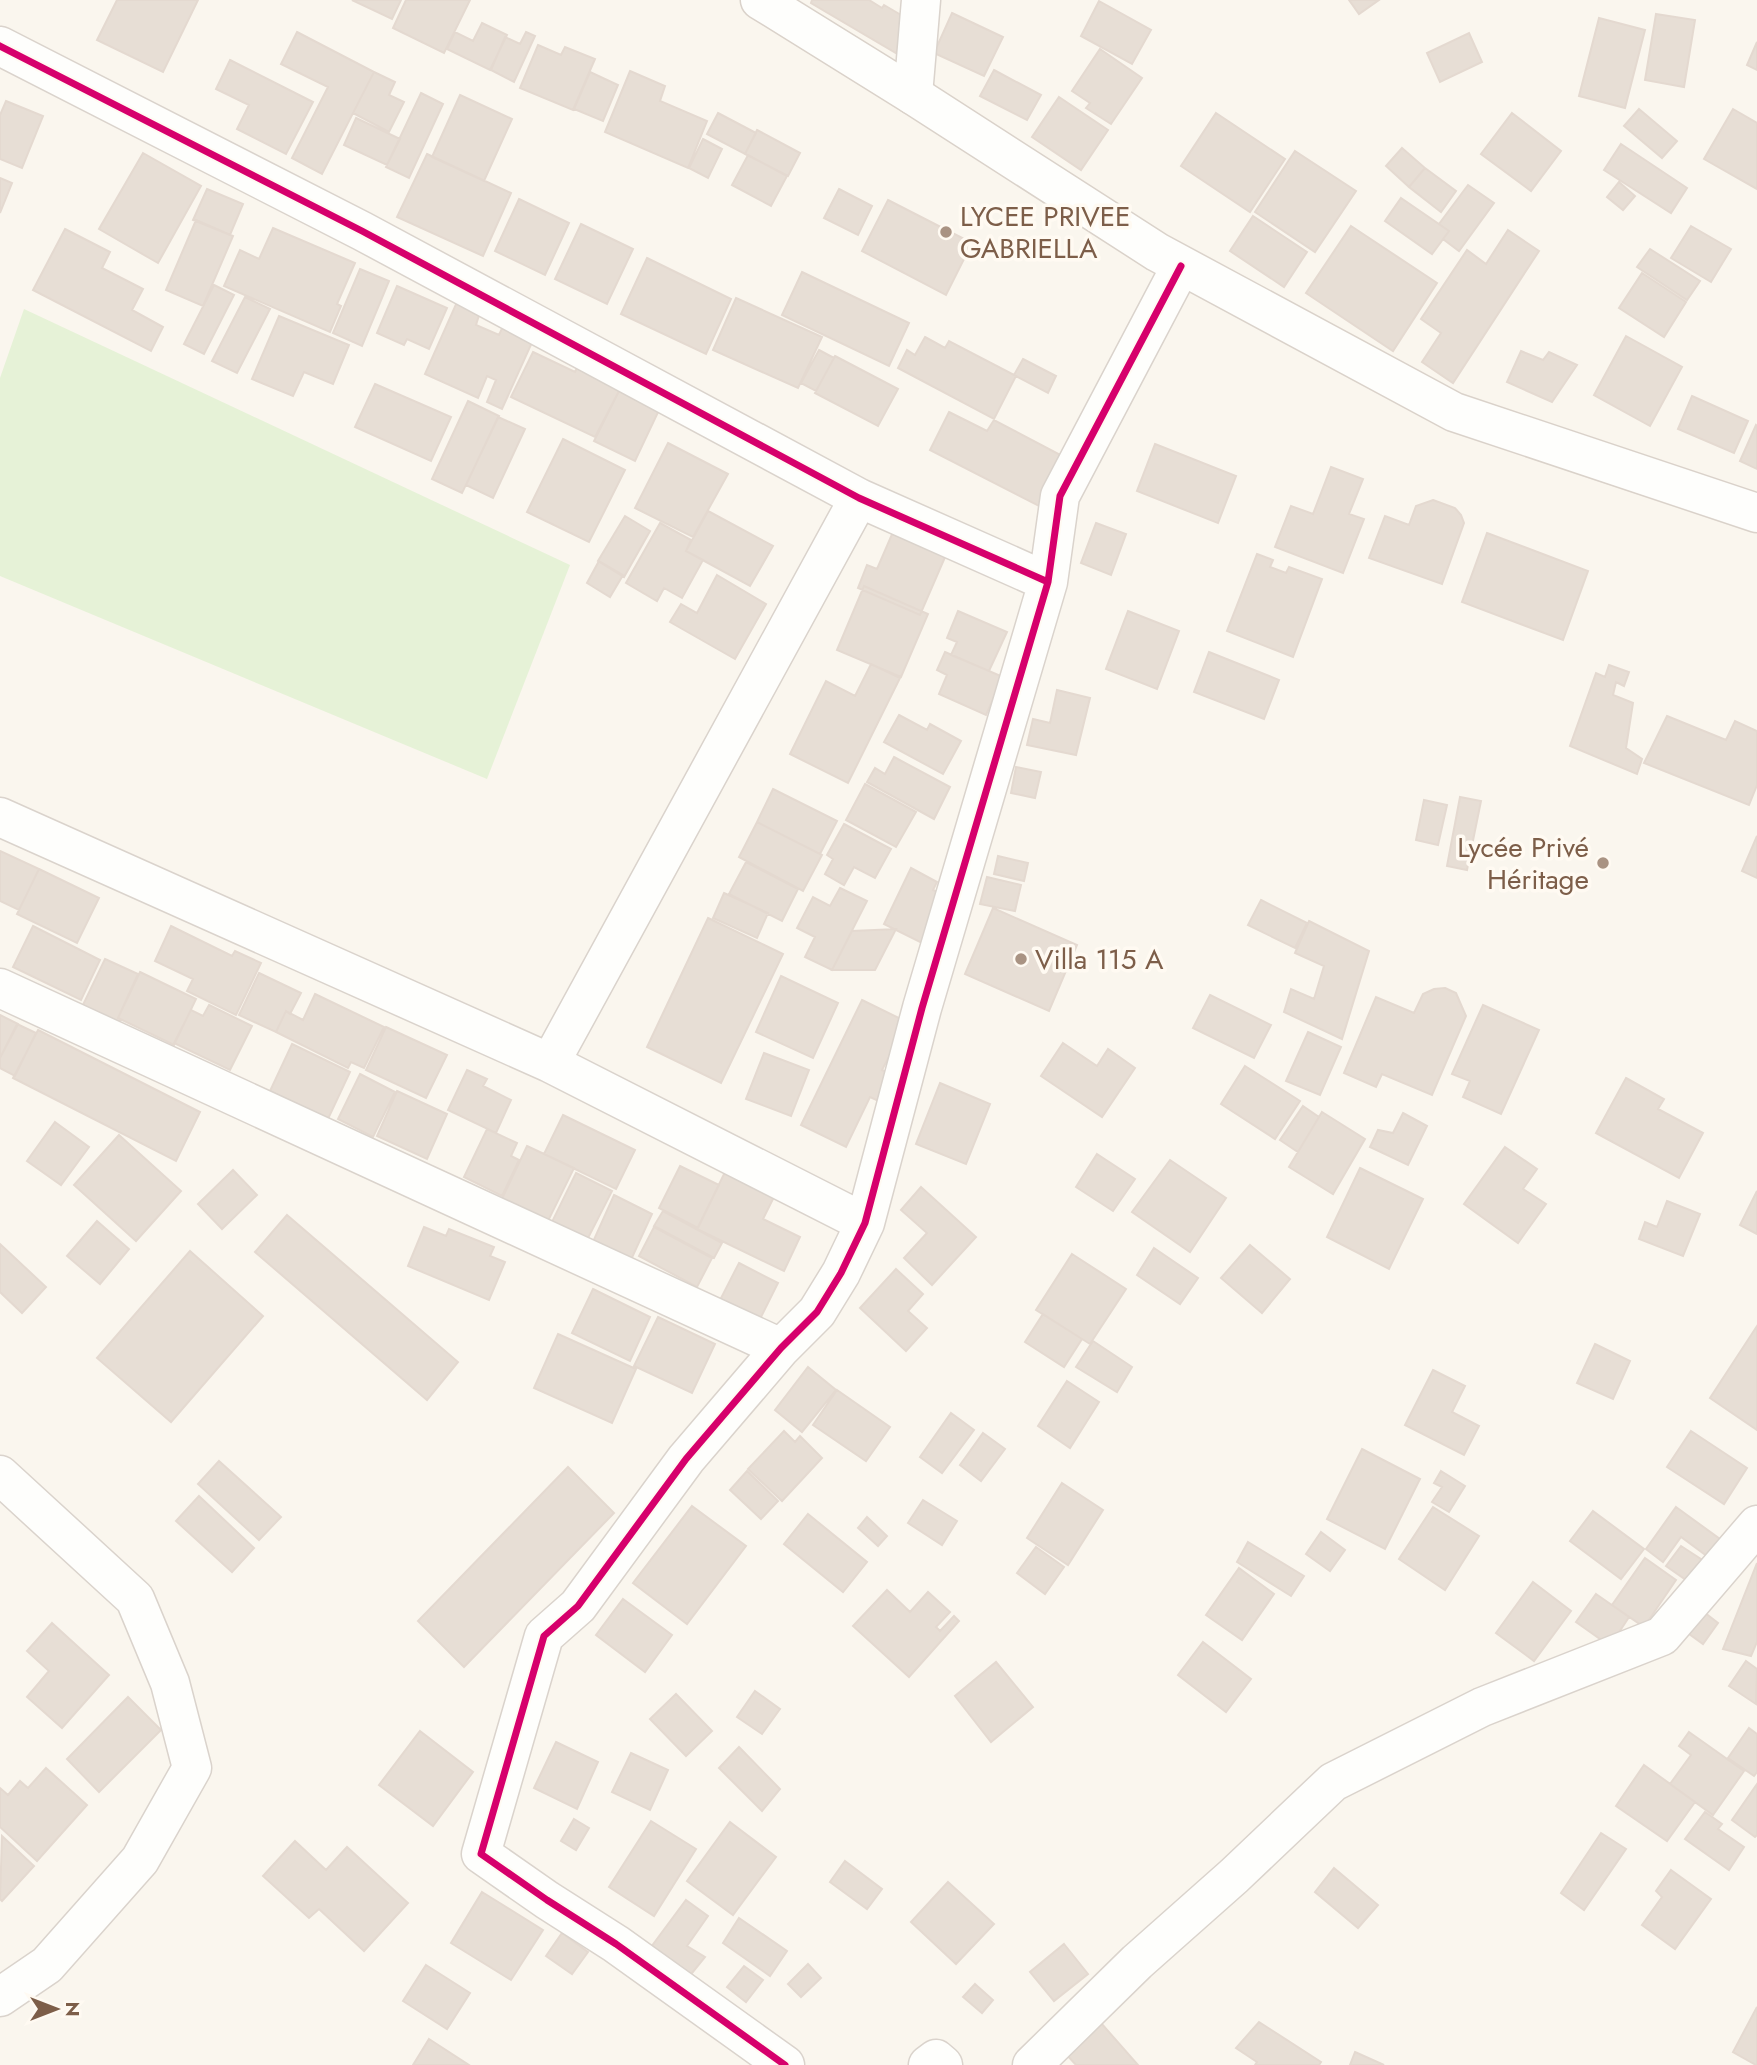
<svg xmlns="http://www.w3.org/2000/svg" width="1757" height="2065" viewBox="0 0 1757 2065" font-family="Jost,sans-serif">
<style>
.green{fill:#e6f2d7}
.building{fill:#e7ded5;stroke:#e4d9d0;stroke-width:2}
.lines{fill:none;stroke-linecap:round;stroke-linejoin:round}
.street-casing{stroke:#dad3cc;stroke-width:41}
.secondary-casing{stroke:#dad2ca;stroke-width:41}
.street{stroke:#fefefc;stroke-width:38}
.secondary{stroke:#fefefc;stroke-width:38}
.cycleway-casing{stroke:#fffaf2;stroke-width:11}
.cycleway{stroke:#d6006c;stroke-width:7}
.poi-dot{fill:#a99383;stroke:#fffaf2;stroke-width:2.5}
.labels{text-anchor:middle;stroke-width:7;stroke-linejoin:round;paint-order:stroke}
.poi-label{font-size:28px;fill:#7d5e49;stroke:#fffaf2;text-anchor:start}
</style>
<rect width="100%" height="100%" fill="#faf6ee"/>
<!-- green -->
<path class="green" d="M24,309L570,565L487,779L0,576V378Z"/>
<!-- building -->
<path class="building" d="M117,0H198L163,72L97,40Z
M352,0H401L392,19Z
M406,0H470L444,53L393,28Z
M812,0H869L882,8L884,5L913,22L896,53L811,3Z
M1349,0H1379L1359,14Z
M1099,1L1151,30L1132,64L1081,36Z
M952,13L1003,37L984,76L934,53Z
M1656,14L1695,20L1684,87L1645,80Z
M1599,18L1645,30L1625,108L1579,96Z
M482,23L507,35L490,70L447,49L455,32L473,41Z
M297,32L374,72L322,174L292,158L328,87L281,64Z
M526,32L535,36L514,82L491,70L505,37L520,44Z
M1469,33L1482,62L1440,82L1427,53Z
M1757,42V70L1747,65Z
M538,45L561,55L565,47L595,59L573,110L520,88Z
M1100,49L1142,78L1111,124L1086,108L1090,103L1072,91Z
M230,60L313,102L286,154L237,129L249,105L216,89Z
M994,70L1041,95L1027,120L980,96Z
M630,71L665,86L660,101L707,121L688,168L605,132Z
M374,72L395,82L389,95L404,102L389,132L353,113Z
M590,72L618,85L603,121L574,109Z
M421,93L443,104L409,178L386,167Z
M460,95L512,119L484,181L432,157Z
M1059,97L1108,130L1081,170L1032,137Z
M6,101L43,116L22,168L0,159V115Z
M1639,109L1677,141L1662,158L1624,126Z
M1733,109L1757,123V189L1704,159Z
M718,113L756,133L745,154L707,134Z
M1216,113L1285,159L1250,212L1181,166Z
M1512,113L1561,151L1531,191L1481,154Z
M356,118L400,139L387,165L344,145Z
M757,130L800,153L788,176L745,154Z
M703,139L722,149L708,178L689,168Z
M1621,144L1687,188L1671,213L1604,170Z
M1402,148L1425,168L1409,187L1386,166Z
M1295,151L1356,191L1315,252L1255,212Z
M143,153L201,186L158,263L99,229Z
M427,154L511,193L483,256L397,217Z
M748,155L787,176L771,206L732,185Z
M1425,168L1456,191L1441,212L1409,187Z
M0,178L12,183L0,213Z
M1619,182L1635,196L1623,210L1607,197Z
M1468,185L1494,203L1459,251L1443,239L1449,231L1439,224Z
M207,189L243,204L230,235L193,220Z
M839,189L872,206L858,235L824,218Z
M1401,198L1449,231L1432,254L1385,221Z
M519,199L569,223L545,275L495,251Z
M888,200L972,243L946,295L862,251Z
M1253,216L1307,252L1284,287L1230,251Z
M196,220L233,236L203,306L166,290Z
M581,224L633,249L607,304L555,279Z
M1351,226L1437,283L1393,351L1306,293Z
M1691,226L1731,249L1711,282L1671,258Z
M273,228L355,263L337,304L341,306L330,332L224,286L240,250L259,259Z
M65,229L110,252L102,268L143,289L132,310L163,327L151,351L33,290Z
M1508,230L1539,251L1453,383L1422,362L1441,333L1421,319L1467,250L1486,264Z
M1650,249L1700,281L1687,300L1637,267Z
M647,258L731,299L706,354L621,314Z
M360,269L389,281L362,346L333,333Z
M802,272L909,323L889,366L782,315Z
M1642,273L1686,302L1664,337L1619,308Z
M214,285L234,295L204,354L184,344Z
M397,286L447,308L429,349L407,339L404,345L377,333Z
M245,297L270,309L237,373L212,361Z
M736,298L822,337L798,388L713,350Z
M457,302L480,312L476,325L499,335L504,324L534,338L502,409L487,402L496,380L487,376L478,398L425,374Z
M279,316L349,345L333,384L304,372L293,396L252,379Z
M1626,336L1682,367L1650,426L1594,395Z
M925,337L945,348L949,341L1016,376L994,419L898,368L907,350L915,355Z
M819,350L834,358L816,391L801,383Z
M1521,351L1543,360L1549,352L1577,365L1552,402L1507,382Z
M533,352L575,372L581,360L620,389L595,437L511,397Z
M835,356L898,389L878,426L815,393Z
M1023,359L1056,376L1048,393L1014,375Z
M375,384L451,417L431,461L355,427Z
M620,389L660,408L635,461L594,441Z
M1692,396L1748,421L1734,453L1678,429Z
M468,401L499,416L462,493L432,479Z
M949,412L987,431L994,420L1066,458L1041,507L930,450Z
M498,417L525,429L493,498L466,485Z
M1756,425L1757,426V469L1740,461Z
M563,439L625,470L589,542L527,512Z
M668,443L728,474L693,537L635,508Z
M1155,444L1236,476L1218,523L1137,491Z
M1331,467L1363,479L1349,514L1364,519L1343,573L1275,547L1291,506L1313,514Z
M1433,500L1455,508L1461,515L1464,523L1442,584L1369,558L1385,516L1409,525L1416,506Z
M708,511L773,546L750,586L686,551Z
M625,516L650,531L624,577L598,561Z
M660,523L691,540L686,551L703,560L682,598L664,588L657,601L626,583Z
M1096,523L1126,534L1111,575L1081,563Z
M896,525L949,548L920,615L858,588L867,565L877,569Z
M1487,533L1588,571L1563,640L1462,602Z
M1257,554L1273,560L1270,567L1286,573L1289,567L1322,579L1293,657L1227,631Z
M599,561L623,575L610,597L587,583Z
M717,575L766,604L735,659L670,622L681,604L697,613Z
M864,586L928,614L901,677L837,650Z
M958,611L1007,632L989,671L951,655L957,642L947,638Z
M1128,611L1179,631L1157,689L1106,669Z
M945,652L1003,677L986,715L939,694L947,675L937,670Z
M1209,652L1279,680L1264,719L1194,692Z
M871,664L900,678L848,783L790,754L826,681L855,696Z
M1609,665L1629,672L1624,686L1616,682L1613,695L1633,703L1626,748L1642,759L1637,774L1570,746L1596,673L1605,677Z
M1057,690L1090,698L1076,755L1027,745L1033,719L1050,723Z
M899,715L927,730L930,724L961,741L943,774L884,742Z
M1667,716L1726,740L1735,721L1757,731V785L1749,805L1644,763Z
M894,757L950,787L934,819L867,782L875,768L885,774Z
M1016,767L1041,772L1035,798L1011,793Z
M865,784L916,812L896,847L846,820Z
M773,789L837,821L820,854L757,822Z
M1460,797L1481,801L1467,870L1447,866Z
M1424,800L1447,805L1438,845L1416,840Z
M757,822L822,855L803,891L739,857Z
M844,824L891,849L875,878L854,867L844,885L825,874L833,859L827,855Z
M1757,836V878L1742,871Z
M0,851L39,869L19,910L0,901Z
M998,856L1028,863L1024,881L994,874Z
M746,862L798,889L782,921L729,894Z
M911,868L937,882L933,890L951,899L928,946L884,924Z
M39,869L99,898L77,943L17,914Z
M987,877L1021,885L1015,911L980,904Z
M840,888L867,901L832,970L805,957L815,937L797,928L813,897L830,906Z
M724,893L768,913L757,938L713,918Z
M1261,900L1307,923L1295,948L1248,925Z
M993,908L1077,945L1049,1011L965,974Z
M708,918L783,954L721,1083L647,1047Z
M1309,921L1369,951L1342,1039L1284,1012L1291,989L1314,999L1324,966L1295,953Z
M33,926L100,960L81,1000L13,967Z
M171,926L232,956L235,951L261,963L236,1015L187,991L193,979L155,961Z
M896,929L875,970H832L852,931Z
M105,959L138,974L118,1018L120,1019L117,1026L81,1009Z
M140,972L196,999L174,1045L118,1018Z
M259,973L301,993L290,1014L286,1011L276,1032L239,1015Z
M781,976L838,1003L813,1058L756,1032Z
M1445,988L1456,993L1466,1016L1432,1095L1382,1074L1376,1087L1344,1073L1376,997L1414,1013L1423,994L1434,989Z
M315,994L384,1027L364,1068L351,1062L348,1068L276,1032L286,1011L303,1020Z
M1210,995L1271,1025L1254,1058L1193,1028Z
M862,1000L907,1022L882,1070L896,1077L883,1103L870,1097L846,1147L801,1125Z
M209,1005L252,1026L230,1070L174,1043L191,1010L203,1016Z
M1483,1005L1539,1030L1501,1114L1463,1097L1470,1081L1452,1074Z
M0,1015L18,1024L0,1058Z
M17,1024L36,1033L15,1076L0,1068V1058Z
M386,1027L447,1055L426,1098L366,1070Z
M38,1030L200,1112L176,1161L13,1078Z
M1308,1032L1341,1047L1320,1095L1286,1081Z
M1063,1043L1097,1066L1108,1049L1135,1068L1102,1117L1041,1076Z
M292,1044L350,1072L328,1119L270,1091Z
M764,1053L809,1070L791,1116L746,1099Z
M1245,1066L1300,1101L1275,1139L1221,1104Z
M467,1070L487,1079L483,1086L511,1100L496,1133L448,1110Z
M360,1074L395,1092L373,1137L338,1119Z
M1626,1078L1664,1099L1658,1109L1703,1133L1679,1178L1596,1133Z
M940,1083L990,1104L966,1164L916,1144Z
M397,1091L447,1114L427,1159L377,1136Z
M1303,1106L1319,1117L1298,1152L1280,1140Z
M1322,1112L1365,1139L1333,1194L1289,1167Z
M1403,1113L1427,1126L1408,1165L1370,1147L1378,1130L1393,1133Z
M563,1115L635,1150L616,1189L544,1154Z
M55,1122L89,1147L61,1185L27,1161Z
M487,1129L517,1143L511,1156L519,1160L502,1196L464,1177Z
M119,1135L181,1191L136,1241L74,1185Z
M527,1146L574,1168L547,1223L501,1201Z
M1505,1147L1537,1169L1523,1189L1546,1204L1518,1243L1464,1204Z
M1097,1154L1135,1179L1113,1211L1076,1187Z
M1170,1160L1226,1198L1190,1252L1132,1212Z
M680,1166L719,1185L698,1228L659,1208Z
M1360,1168L1423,1199L1389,1269L1327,1237Z
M233,1170L257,1195L222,1229L198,1204Z
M726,1170L775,1195L763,1219L800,1237L784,1271L697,1229Z
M576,1173L612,1191L585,1244L550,1226Z
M921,1187L976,1237L932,1285L904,1258L927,1233L901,1210Z
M1757,1191V1234L1740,1225Z
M614,1195L652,1214L630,1262L592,1244Z
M1667,1201L1700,1214L1683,1256L1639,1239L1645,1222L1657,1227Z
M663,1211L722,1243L714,1258L654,1226Z
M287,1215L458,1362L427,1400L255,1252Z
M97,1221L129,1249L100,1284L67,1256Z
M424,1227L446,1236L449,1229L494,1247L490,1256L505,1262L489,1300L408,1266Z
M654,1227L712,1258L697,1287L639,1256Z
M0,1244L46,1287L22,1313L0,1292Z
M1250,1245L1290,1279L1262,1313L1221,1278Z
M1154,1248L1198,1278L1180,1304L1137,1275Z
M190,1251L263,1316L171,1422L97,1358Z
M1072,1254L1126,1289L1090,1344L1036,1310Z
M739,1263L778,1283L758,1323L719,1302Z
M896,1269L923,1294L908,1311L927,1328L906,1351L860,1308Z
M593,1289L650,1317L630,1361L572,1333Z
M1043,1314L1082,1339L1064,1367L1025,1342Z
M658,1317L715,1344L692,1393L634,1366Z
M1757,1326V1430L1710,1398Z
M558,1334L636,1369L612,1423L534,1388Z
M1093,1341L1132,1367L1117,1392L1076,1367Z
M1595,1344L1630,1361L1613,1399L1577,1383Z
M808,1367L836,1390L802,1432L775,1410Z
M1433,1370L1465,1386L1452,1412L1479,1426L1464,1455L1405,1425Z
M1067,1381L1099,1402L1070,1448L1038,1426Z
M837,1390L890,1427L866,1461L813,1425Z
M951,1413L974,1430L942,1473L920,1457Z
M784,1431L795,1442L800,1436L822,1458L782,1501L748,1469Z
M1691,1431L1747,1468L1724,1504L1667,1467Z
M983,1433L1005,1449L981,1481L960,1465Z
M1362,1449L1420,1479L1385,1549L1327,1519Z
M219,1461L281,1517L259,1540L198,1484Z
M568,1467L614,1513L464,1667L418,1621Z
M747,1471L778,1501L761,1519L730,1490Z
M1441,1471L1465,1486L1449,1512L1432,1502L1442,1487L1434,1483Z
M1062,1483L1103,1510L1068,1565L1027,1538Z
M199,1496L254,1548L232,1572L176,1521Z
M923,1500L957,1521L942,1545L908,1523Z
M692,1506L746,1546L687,1624L633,1583Z
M1433,1507L1479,1536L1445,1590L1399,1559Z
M1676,1507L1720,1539L1707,1556L1681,1537L1663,1562L1646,1549Z
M1593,1511L1644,1549L1621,1579L1570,1541Z
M808,1514L867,1562L843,1592L784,1544Z
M867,1517L887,1536L878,1546L858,1528Z
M1321,1532L1345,1550L1330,1571L1306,1554Z
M1248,1542L1304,1576L1291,1596L1237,1562Z
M1681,1546L1704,1561L1689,1582L1666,1566Z
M1036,1547L1064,1567L1045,1594L1017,1573Z
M1645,1558L1676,1580L1644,1627L1612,1605Z
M1757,1563V1642L1751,1656L1723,1649Z
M1239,1568L1274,1594L1242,1640L1206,1615Z
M1533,1582L1571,1611L1534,1661L1496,1633Z
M887,1590L910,1612L928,1592L950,1612L936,1627L940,1631L954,1616L959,1621L909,1677L853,1626Z
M1596,1594L1629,1617L1610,1646L1576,1622Z
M623,1599L672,1635L645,1672L596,1635Z
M1700,1609L1718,1623L1703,1644L1685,1631Z
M52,1623L109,1675L62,1728L27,1697L49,1671L27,1651Z
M1203,1642L1251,1679L1226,1712L1178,1675Z
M1746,1661L1757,1669L1756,1704L1729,1686Z
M996,1662L1033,1707L991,1742L955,1696Z
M755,1691L780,1709L762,1734L737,1717Z
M676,1694L712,1731L686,1756L650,1719Z
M128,1697L161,1730L99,1792L67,1759Z
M1749,1728L1757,1734V1772L1754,1776L1728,1758Z
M420,1731L473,1772L433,1826L379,1785Z
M1689,1732L1744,1771L1713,1815L1670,1784L1691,1755L1679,1746Z
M556,1742L598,1762L577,1809L534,1788Z
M739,1747L780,1789L762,1811L719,1768Z
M631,1753L668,1770L650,1810L612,1792Z
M1644,1765L1695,1802L1667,1841L1616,1806Z
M46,1768L87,1805L37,1861L0,1827V1788L8,1795L20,1781L28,1788Z
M1757,1784V1835L1755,1837L1732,1820Z
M1705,1812L1722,1824L1718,1829L1744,1847L1729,1870L1685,1839Z
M574,1819L589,1828L576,1850L561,1841Z
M651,1821L696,1849L654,1916L609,1887Z
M730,1822L776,1857L733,1915L687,1881Z
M1601,1833L1626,1849L1584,1910L1561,1893Z
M2,1836L34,1866L2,1901L0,1899Z
M295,1841L326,1870L347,1847L408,1903L364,1951L319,1909L309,1918L263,1876Z
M845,1861L882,1889L867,1909L830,1882Z
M1334,1868L1378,1905L1358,1928L1315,1892Z
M1671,1870L1711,1899L1675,1949L1642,1925L1662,1897L1656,1891Z
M948,1882L994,1924L956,1964L911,1922Z
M482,1892L543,1930L511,1980L451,1943Z
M686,1900L708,1916L687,1946L705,1957L688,1978L651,1947Z
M739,1918L787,1951L770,1976L723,1943Z
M562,1933L588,1952L572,1974L546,1956Z
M1064,1944L1088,1974L1054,2001L1030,1972Z
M808,1964L821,1978L801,1997L788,1984Z
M426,1965L470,1993L447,2029L403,2001Z
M744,1966L763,1980L746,2002L727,1987Z
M975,1984L993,2000L982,2013L963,1997Z
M1757,2007V2065H1756L1733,2052Z
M1259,2022L1321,2062L1319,2065H1255L1257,2062L1236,2048Z
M1101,2023L1138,2065H1076L1066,2054Z
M429,2039L469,2065H413Z
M1355,2052L1384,2065H1350Z"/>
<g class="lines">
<!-- street casing -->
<g class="street-casing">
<path id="street" d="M0,46L362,231L859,498L1048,582
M913,95L921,0
M0,817L550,1063L865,1223
M0,988L781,1348
M550,1063L859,498
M0,1475L135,1599L170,1683L192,1768L140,1860L47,1965L0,1997
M785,2065L616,1944L547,1900L481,1854L544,1636L578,1606L686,1459L781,1348L817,1312L841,1273L865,1223L922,1008L1048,582L1060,496L1181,266
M928,2065L936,2059L943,2065
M1032,2065L1137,1962L1234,1876L1333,1782L1482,1707L1662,1636L1757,1525"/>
</g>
<!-- secondary casing -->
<g class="secondary-casing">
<path id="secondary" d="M760,0L913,95L1157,252L1454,412L1757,513"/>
</g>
<!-- street -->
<use href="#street" class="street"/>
<!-- secondary -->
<use href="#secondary" class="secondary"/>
<!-- cycleway casing -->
<g class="cycleway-casing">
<path id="cycleway" d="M0,46L362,231L859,498L1048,582
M785,2065L616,1944L547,1900L481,1854L544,1636L578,1606L686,1459L781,1348L817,1312L841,1273L865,1223L922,1008L1048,582L1060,496L1181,266"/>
</g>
<!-- cycleway -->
<use href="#cycleway" class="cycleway"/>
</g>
<!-- markers -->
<g class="poi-dot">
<circle cx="946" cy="232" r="7"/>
<circle cx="1603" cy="863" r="7"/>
<circle cx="1021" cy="959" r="7"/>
</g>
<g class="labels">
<!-- poi labels -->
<g class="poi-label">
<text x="960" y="226">LYCEE PRIVEE<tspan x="960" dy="32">GABRIELLA</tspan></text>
<text x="1589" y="857" text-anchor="end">Lycée Privé<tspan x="1589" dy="32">Héritage</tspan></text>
<text x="1035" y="969">Villa 115 A</text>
</g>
</g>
<!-- north arrow -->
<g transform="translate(56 2009) rotate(90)" stroke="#fffaf2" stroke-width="5" paint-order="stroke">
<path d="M0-5L12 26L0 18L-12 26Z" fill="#7d5e49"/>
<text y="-10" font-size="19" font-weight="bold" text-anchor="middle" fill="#7d5e49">N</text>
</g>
</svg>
